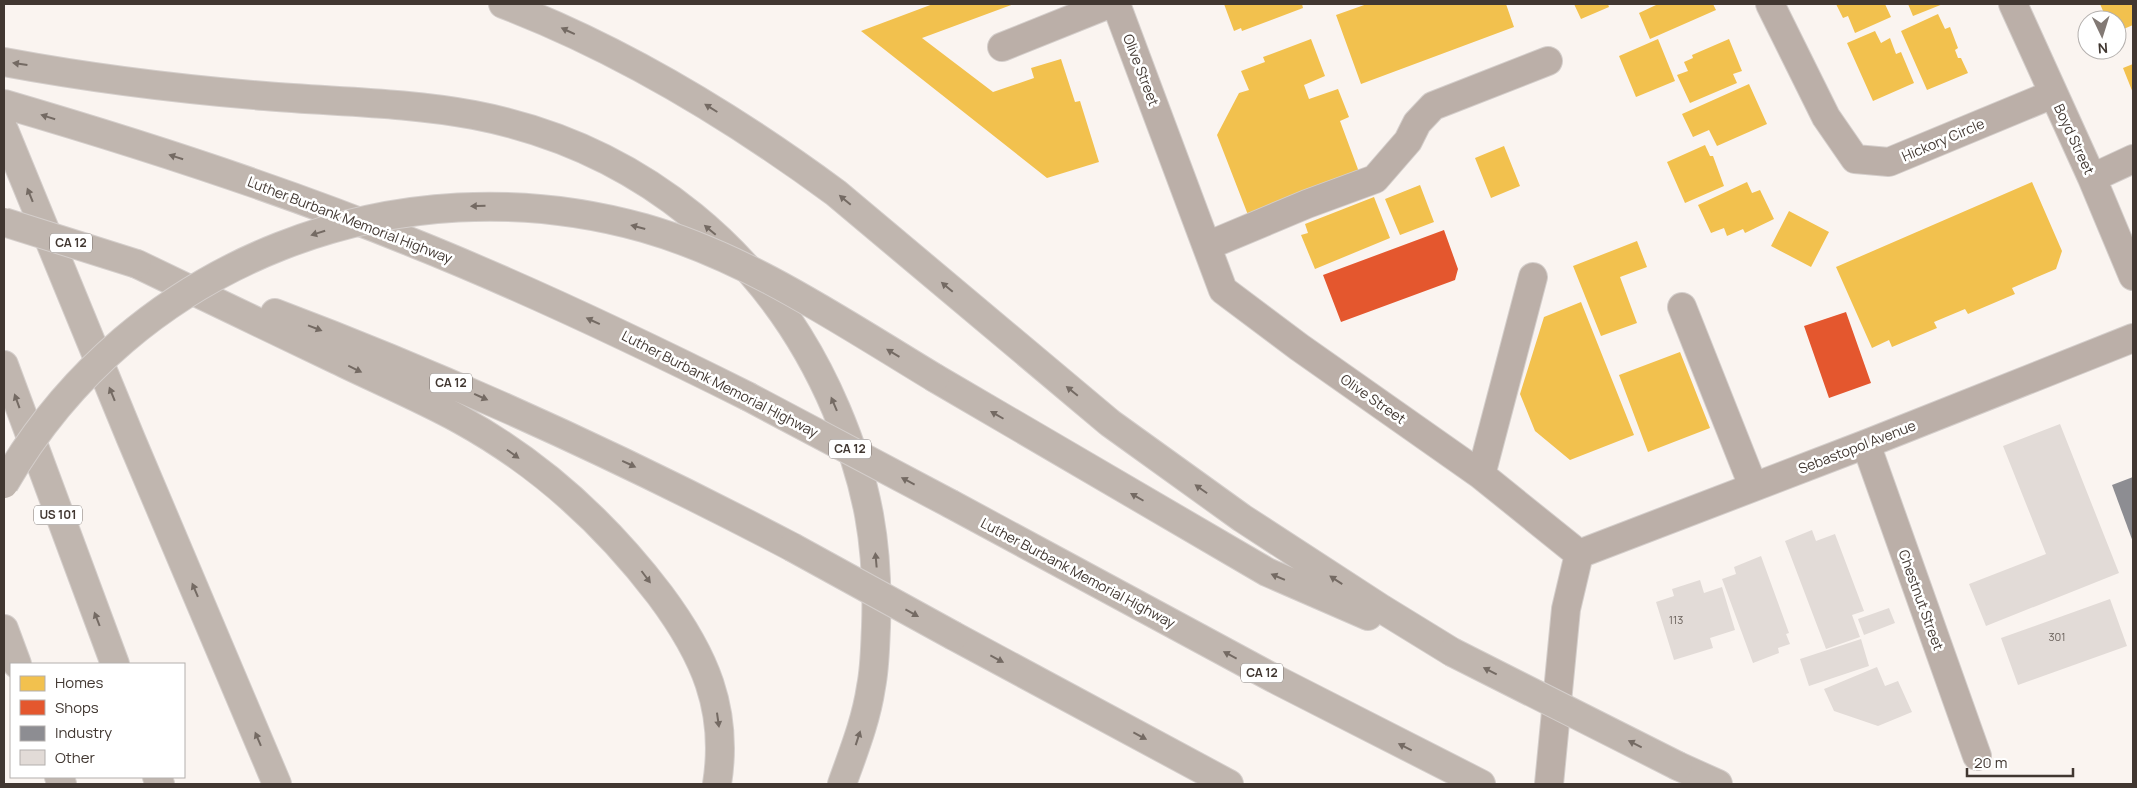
<svg xmlns="http://www.w3.org/2000/svg" width="2137" height="788" viewBox="0 0 2137 788" font-family="Manrope,sans-serif">
<style>
.homes{fill:#f2c14e}
.shops{fill:#e4572e}
.industry{fill:#8d8d92}
.building{fill:#e2dbd7}
.lines{fill:none;stroke-linecap:round;stroke-linejoin:round}
.minor-casing{stroke:#d4cecb;stroke-width:30}
.highway-casing{stroke:#d4cecb;stroke-width:30}
.minor{stroke:#bbafa8;stroke-width:28}
.highway{stroke:#c0b6af;stroke-width:28}
.highway-bridge-casing{stroke:#d4cecb;stroke-width:30;stroke-linecap:butt}
.highway-bridge{stroke:#c0b6af;stroke-width:28}
.oneway{fill:#746a63}
.labels{text-anchor:middle;stroke-width:5;stroke-linejoin:round;paint-order:stroke}
.number-label{font-size:11px;fill:#69605a}
.shield{fill:#fff;stroke:#7a736f;stroke-width:1}
.shield-label{font-size:12px;font-weight:bold;fill:#413731}
.street-label{font-size:14px;fill:#413731;stroke:#fff}
</style>
<rect width="100%" height="100%" fill="#faf4f0"/>
<!-- homes -->
<path class="homes" d="M933,4H1014L922,38L993,92L1034,78L1031,68L1061,59L1075,102L1080,101L1099,162L1047,178L861,31Z
M1224,4H1302L1303,8L1242,31L1241,28L1234,31Z
M1367,4H1506L1514,27L1361,84L1336,15Z
M1574,4H1608L1609,7L1581,19Z
M1655,4H1713L1716,10L1650,39L1639,13L1656,5Z
M1836,4H1885L1891,17L1855,33L1848,16L1843,18Z
M1908,4H1943L1913,16Z
M2100,4H2133V25L2119,31L2117,20H2107Z
M1938,14L1945,29L1950,27L1958,48L1955,50L1958,58H1961L1968,73L1927,90L1901,31Z
M1875,31L1881,43L1890,38L1896,54L1901,52L1914,83L1873,101L1847,43Z
M1311,39L1325,76L1304,85L1309,99L1338,89L1349,117L1340,121L1359,172L1248,215L1217,135L1239,93L1249,90L1241,71L1265,62L1263,57Z
M1658,39L1675,81L1636,97L1619,56Z
M1729,39L1742,71L1733,74L1737,83L1690,103L1677,75L1688,71L1684,62L1693,58L1692,55Z
M2133,64V93L2123,68Z
M1749,84L1767,124L1717,146L1709,130L1693,137L1682,114Z
M1705,145L1710,156H1713L1724,186L1685,203L1667,162Z
M1504,146L1520,186L1491,198L1475,158Z
M1747,182L1752,193L1760,190L1774,219L1745,233L1743,229L1727,236L1724,228L1711,233L1698,205Z
M2032,182L2062,251L2056,269L2012,288L2015,294L1968,314L1965,309L1934,322L1937,328L1892,347L1889,340L1872,348L1836,267Z
M1420,185L1434,222L1400,235L1385,199Z
M1374,197L1390,238L1315,269L1301,235L1308,233L1305,224Z
M1789,211L1829,232L1811,267L1771,246Z
M1637,241L1647,267L1620,277L1637,323L1601,336L1573,266Z
M1581,302L1634,435L1570,460L1535,431L1520,394L1544,317Z
M1680,352L1710,428L1648,452L1619,375Z"/>
<!-- shops -->
<path class="shops" d="M1444,230L1458,269L1455,280L1341,322L1323,275Z
M1846,312L1871,383L1829,398L1804,326Z"/>
<!-- industry -->
<path class="industry" d="M2133,477V542L2112,485Z"/>
<!-- building -->
<path class="building" d="M2060,424L2119,573L1986,626L1969,584L2046,554L2003,446Z
M1812,530L1816,541L1835,534L1864,611L1852,615L1860,637L1826,649L1785,541Z
M1761,556L1789,633L1786,634L1790,644L1778,648L1779,653L1753,663L1722,579L1736,574L1734,567Z
M1700,580L1704,593L1722,587L1735,630L1710,638L1713,648L1674,660L1656,602L1674,596L1672,589Z
M2110,599L2127,646L2018,685L2001,638Z
M1889,608L1895,623L1864,635L1858,619Z
M1861,639L1869,666L1809,686L1800,659Z
M1877,667L1885,686L1898,681L1912,712L1878,726L1834,711L1824,689Z"/>
<g class="lines">
<!-- minor casing -->
<g class="minor-casing">
<path id="minor" d="M1116,4L1223,290L1299,347L1481,475L1579,554
M1770,4L1826,117L1855,159L1889,162L2053,94
M2013,4L2092,178L2133,276
M1002,47L1109,4
M2092,178L2133,159
M1207,246L1307,204L1375,179L1408,141L1417,123L1433,106L1548,61
M1682,307L1753,486
M1866,444L1977,756
M1481,475L1533,277
M1579,554L1866,444L2133,338
M1549,784L1566,609L1579,554"/>
</g>
<!-- highway casing -->
<g class="highway-casing">
<path id="highway" d="M503,4C623,50 733,117 836,193L1110,423L1242,518L1382,609L1452,652
M4,62C90,78 178,89 265,96C335,102 405,102 474,115C640,147 770,254 836,409C868,484 879,545 876,627C875,647 875,667 871,687C866,721 853,753 842,784
M4,104C141,144 278,188 411,242C526,288 637,341 747,396
M4,130L131,439L277,784
M137,264C204,296 270,328 337,360C378,380 421,398 461,420C539,463 606,524 660,595C704,654 729,709 717,784
M275,313C453,380 624,459 792,547
M4,365L115,664
M935,378L1267,572L1368,616
M951,504L1275,679L1481,784
M4,629L17,664
M954,636L1229,784
M1678,766L1718,784
M59,777L62,784
M157,777L160,784"/>
</g>
<!-- minor -->
<use href="#minor" class="minor"/>
<!-- highway -->
<use href="#highway" class="highway"/>
<!-- highway-bridge casing -->
<g class="highway-bridge-casing">
<path id="highway-bridge" d="M4,222L137,264
M747,396L951,504
M4,484C132,261 398,159 644,228C749,258 842,322 935,378
M792,547L954,636
M1452,652L1678,766"/>
</g>
<!-- highway-bridge -->
<use href="#highway-bridge" class="highway-bridge"/>
</g>
<!-- one-way arrows -->
<defs><path id="oneway-solid" d="M-6-.8H1V-3.2L6.5 0L1 3.2V.8H-6Z" transform="scale(1.25)"/></defs>
<g class="oneway">
<use href="#oneway-solid" transform="translate(568 31) rotate(-155)"/>
<use href="#oneway-solid" transform="translate(20 64) rotate(-172)"/>
<use href="#oneway-solid" transform="translate(711 108) rotate(-148)"/>
<use href="#oneway-solid" transform="translate(48 117) rotate(-163)"/>
<use href="#oneway-solid" transform="translate(176 157) rotate(-162)"/>
<use href="#oneway-solid" transform="translate(30 195) rotate(-112)"/>
<use href="#oneway-solid" transform="translate(845 200) rotate(-140)"/>
<use href="#oneway-solid" transform="translate(478 206) rotate(179)"/>
<use href="#oneway-solid" transform="translate(638 227) rotate(-165)"/>
<use href="#oneway-solid" transform="translate(710 230) rotate(-140)"/>
<use href="#oneway-solid" transform="translate(318 233) rotate(163)"/>
<use href="#oneway-solid" transform="translate(947 287) rotate(-140)"/>
<use href="#oneway-solid" transform="translate(593 321) rotate(-155)"/>
<use href="#oneway-solid" transform="translate(315 328) rotate(21)"/>
<use href="#oneway-solid" transform="translate(893 353) rotate(-149)"/>
<use href="#oneway-solid" transform="translate(355 369) rotate(26)"/>
<use href="#oneway-solid" transform="translate(1072 391) rotate(-141)"/>
<use href="#oneway-solid" transform="translate(112 394) rotate(-112)"/>
<use href="#oneway-solid" transform="translate(481 397) rotate(24)"/>
<use href="#oneway-solid" transform="translate(17 401) rotate(-110)"/>
<use href="#oneway-solid" transform="translate(834 404) rotate(-113)"/>
<use href="#oneway-solid" transform="translate(997 415) rotate(-150)"/>
<use href="#oneway-solid" transform="translate(513 454) rotate(35)"/>
<use href="#oneway-solid" transform="translate(629 464) rotate(25)"/>
<use href="#oneway-solid" transform="translate(908 481) rotate(-152)"/>
<use href="#oneway-solid" transform="translate(1201 489) rotate(-145)"/>
<use href="#oneway-solid" transform="translate(1137 497) rotate(-150)"/>
<use href="#oneway-solid" transform="translate(876 560) rotate(-95)"/>
<use href="#oneway-solid" transform="translate(646 577) rotate(53)"/>
<use href="#oneway-solid" transform="translate(1278 577) rotate(-157)"/>
<use href="#oneway-solid" transform="translate(1336 580) rotate(-147)"/>
<use href="#oneway-solid" transform="translate(195 590) rotate(-113)"/>
<use href="#oneway-solid" transform="translate(912 613) rotate(29)"/>
<use href="#oneway-solid" transform="translate(97 619) rotate(-111)"/>
<use href="#oneway-solid" transform="translate(1230 655) rotate(-152)"/>
<use href="#oneway-solid" transform="translate(997 659) rotate(28)"/>
<use href="#oneway-solid" transform="translate(1490 671) rotate(-153)"/>
<use href="#oneway-solid" transform="translate(718 720) rotate(82)"/>
<use href="#oneway-solid" transform="translate(1140 736) rotate(28)"/>
<use href="#oneway-solid" transform="translate(858 738) rotate(-72)"/>
<use href="#oneway-solid" transform="translate(258 739) rotate(-113)"/>
<use href="#oneway-solid" transform="translate(1635 744) rotate(-153)"/>
<use href="#oneway-solid" transform="translate(1405 747) rotate(-153)"/>
</g>
<g class="labels">
<!-- number labels -->
<g class="number-label">
<text x="1676" y="624">113</text>
<text x="2057" y="641">301</text>
</g>
<!-- shield labels -->
<g class="shield">
<rect x="50" y="233.5" width="42" height="19" rx="4"/>
<rect x="430" y="373.5" width="42" height="19" rx="4"/>
<rect x="829" y="439.5" width="42" height="19" rx="4"/>
<rect x="34" y="505.5" width="48" height="19" rx="4"/>
<rect x="1241" y="663.5" width="42" height="19" rx="4"/>
</g>
<g class="shield-label">
<text x="71" y="247">CA 12</text>
<text x="451" y="387">CA 12</text>
<text x="850" y="453">CA 12</text>
<text x="58" y="519">US 101</text>
<text x="1262" y="677">CA 12</text>
</g>
<!-- street labels -->
<g class="street-label">
<text transform="translate(1141 70) rotate(69)" y="5">Olive Street</text>
<text transform="translate(2074 139) rotate(65)" y="5">Boyd Street</text>
<text transform="translate(1943 140) rotate(-23)" y="5">Hickory Circle</text>
<text transform="translate(350 220) rotate(21)" y="5">Luther Burbank Memorial Highway</text>
<text transform="translate(720 384) rotate(27)" y="5">Luther Burbank Memorial Highway</text>
<text transform="translate(1373 399) rotate(35)" y="5">Olive Street</text>
<text transform="translate(1857 447) rotate(-21)" y="5">Sebastopol Avenue</text>
<text transform="translate(1078 573) rotate(28)" y="5">Luther Burbank Memorial Highway</text>
<text transform="translate(1921 600) rotate(70)" y="5">Chestnut Street</text>
</g>
</g>
<!-- border -->
<rect width="2137" height="788" fill="none" stroke="#413731" stroke-width="10"/>
<!-- legend -->
<rect x="10" y="663" width="175" height="115" fill="#ffffff" stroke="#b3afad"/>
<rect x="20" y="676" width="25" height="15" fill="#f2c14e" stroke="#b3afad"/>
<text x="55" y="688" font-size="15" fill="#413731">Homes</text>
<rect x="20" y="700" width="25" height="15" fill="#e4572e" stroke="#b3afad"/>
<text x="55" y="713" font-size="15" fill="#413731">Shops</text>
<rect x="20" y="726" width="25" height="15" fill="#8d8d92" stroke="#b3afad"/>
<text x="55" y="738" font-size="15" fill="#413731">Industry</text>
<rect x="20" y="750" width="25" height="15" fill="#e2dbd7" stroke="#b3afad"/>
<text x="55" y="763" font-size="15" fill="#413731">Other</text>
<!-- north arrow -->
<g transform="translate(2102 35) rotate(176)"><circle r="24" fill="#ffffff" stroke="#b3afad"/>
<path d="M0-4L9 19L0 12L-9 19Z" fill="#827974"/>
<text y="-8" font-size="14" font-weight="bold" text-anchor="middle" fill="#413731">N</text>
</g>
<!-- scale -->
<path d="M1967 768v8h106v-8" fill="none" stroke="#413731" stroke-width="2.5"/>
<text x="1974" y="768" font-size="15" fill="#413731" stroke="#ffffff" stroke-width="4" paint-order="stroke">20 m</text>
</svg>
